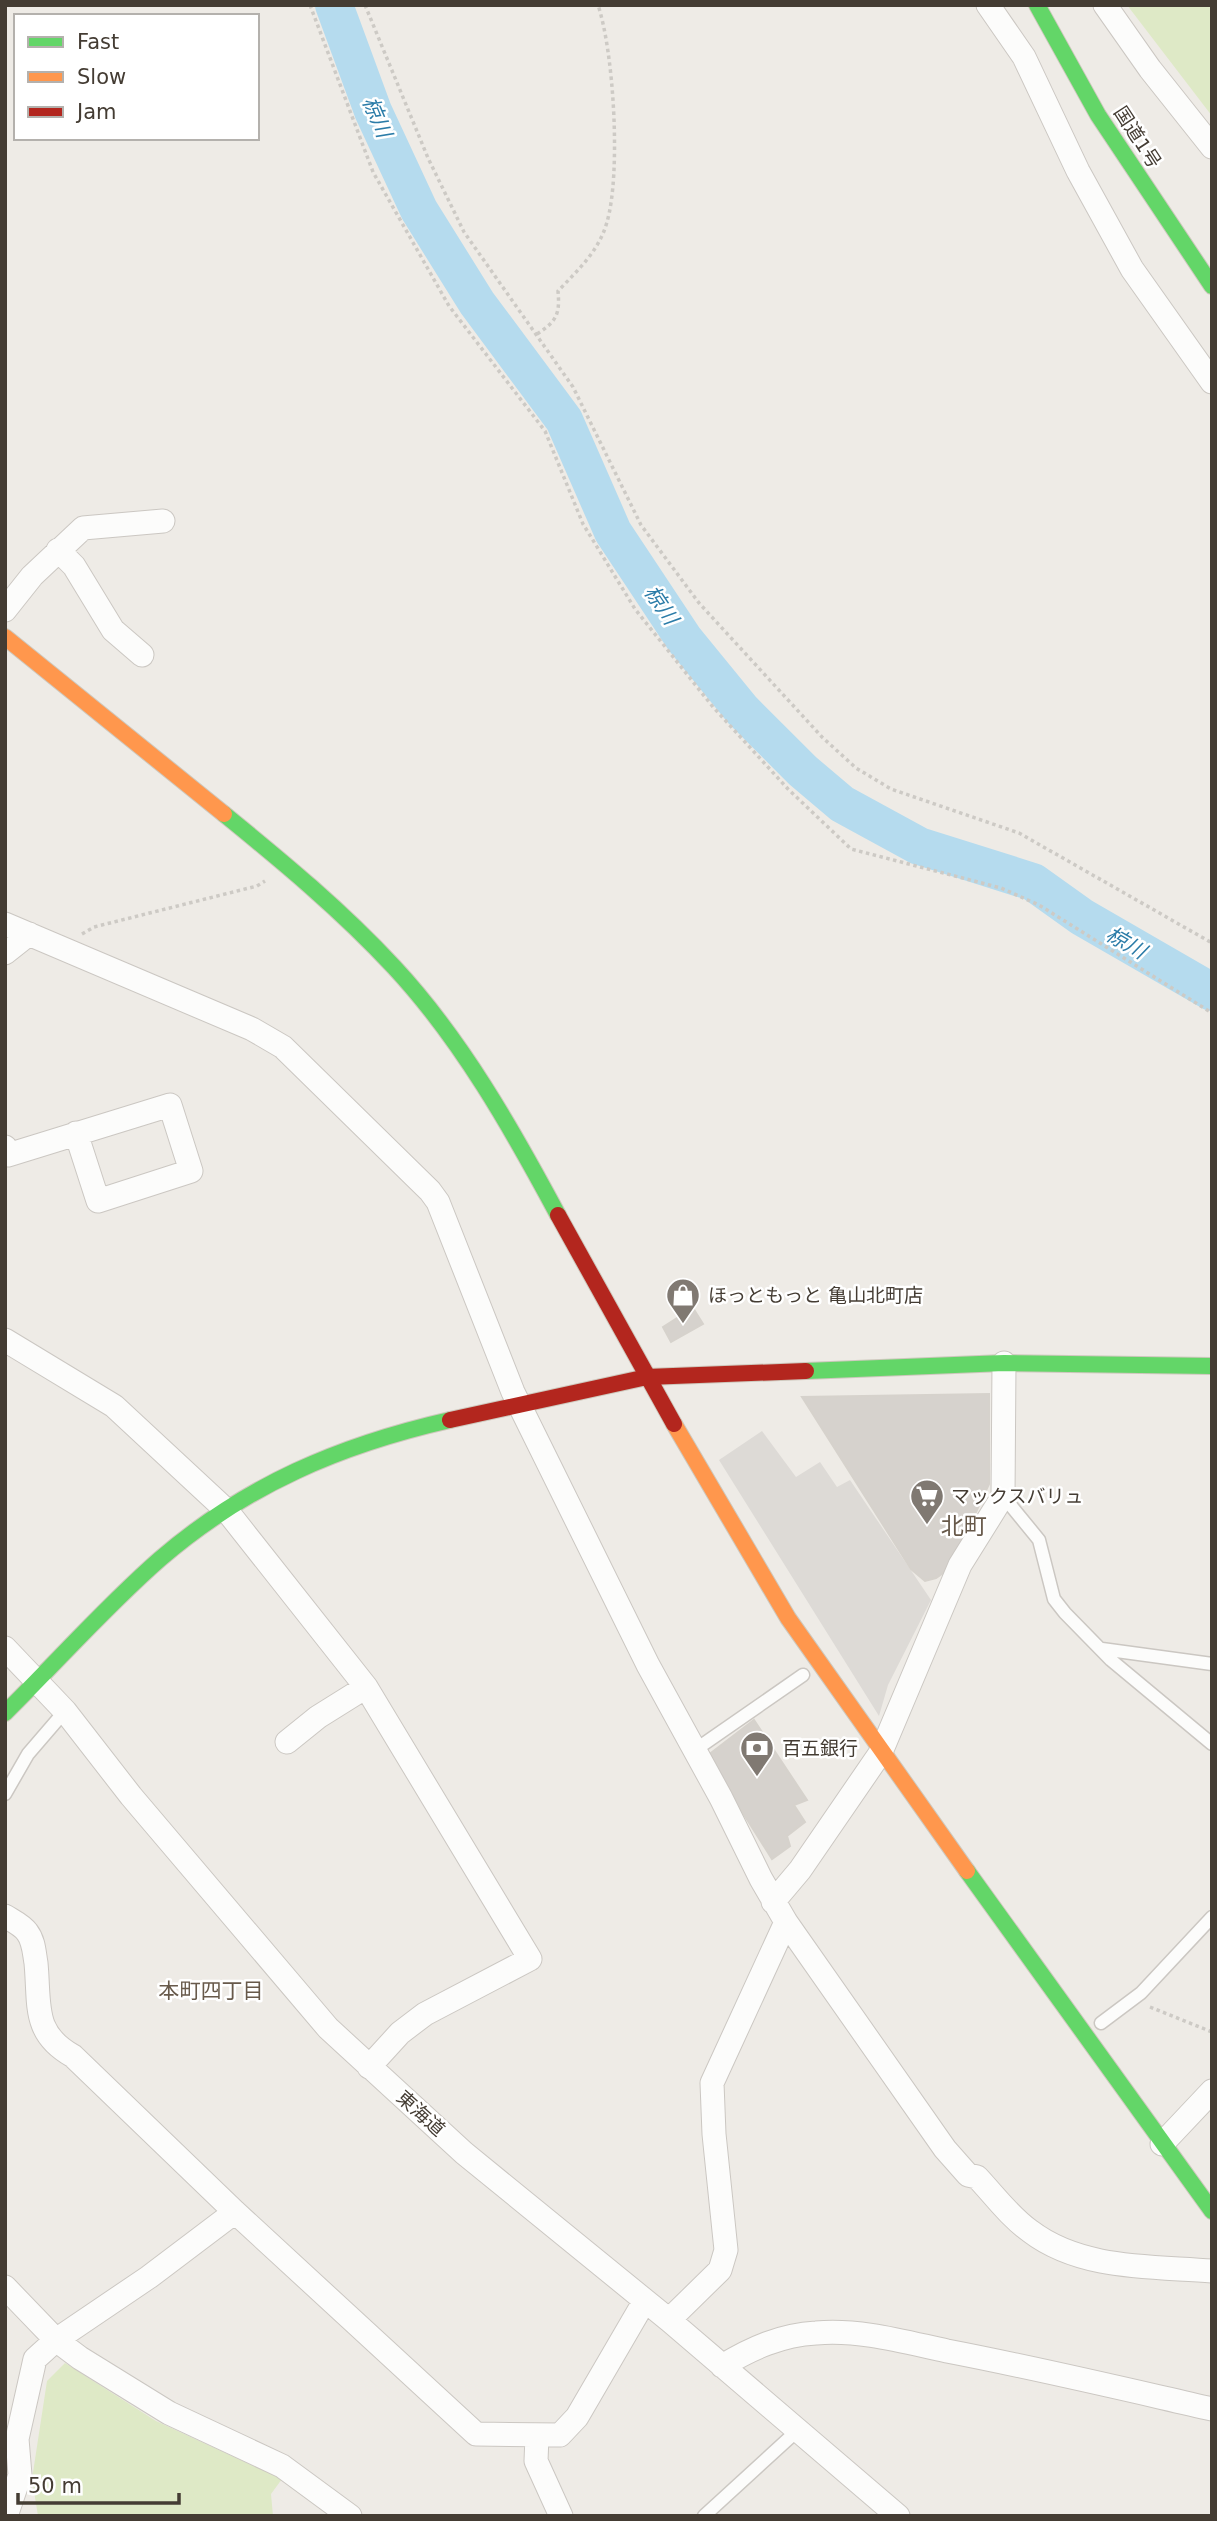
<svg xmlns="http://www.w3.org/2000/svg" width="1217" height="2521" viewBox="0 0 1217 2521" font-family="'DejaVu Sans','Noto Sans JP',sans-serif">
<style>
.green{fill:#dee9c6}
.parking{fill:#dddad6}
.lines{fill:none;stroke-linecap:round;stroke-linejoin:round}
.river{stroke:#b5dbee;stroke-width:38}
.building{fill:#d6d2cd;stroke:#d6d2cc;stroke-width:2}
.lane-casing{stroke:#cbc7c2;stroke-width:15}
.street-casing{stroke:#cbc7c2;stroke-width:25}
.fast-casing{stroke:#cec8bd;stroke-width:18}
.slow-casing{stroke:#cec8bd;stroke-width:18}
.jam-casing{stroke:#cec8bd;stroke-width:18}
.path{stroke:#cdcac5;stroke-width:3.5;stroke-dasharray:3.5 3.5;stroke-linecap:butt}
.lane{stroke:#fcfcfb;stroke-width:12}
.street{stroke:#fcfcfb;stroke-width:23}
.fast{stroke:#63d668;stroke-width:16}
.slow{stroke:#ff974d;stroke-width:16}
.jam{stroke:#b3261e;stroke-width:16}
.labels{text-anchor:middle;stroke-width:5;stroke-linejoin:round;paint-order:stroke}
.street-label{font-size:19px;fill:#443c33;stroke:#fff}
.poi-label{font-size:19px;fill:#443c33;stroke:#fff;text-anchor:start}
.water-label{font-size:21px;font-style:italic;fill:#2b7ca8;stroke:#fff}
.neighbourhood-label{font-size:21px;fill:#67594a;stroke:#fff}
.quarter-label{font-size:23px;fill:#67594a;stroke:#fff}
</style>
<rect width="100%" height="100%" fill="#eeebe6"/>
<!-- green -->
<path class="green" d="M1127,5H1212V116Z
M65,2363L156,2421L282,2479L271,2494L273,2516H38L32,2479L47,2381Z"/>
<!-- parking -->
<path class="parking" d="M762,1431L796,1477L820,1462L837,1487L850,1480L931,1600L888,1685L879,1716L719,1460Z"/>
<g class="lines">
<!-- river -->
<path class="river" d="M334,5L373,111L419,210L477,303L564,420L613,532L684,639L742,710L803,771L842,804L919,846L1033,882L1082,917L1212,992"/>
</g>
<!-- building -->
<path class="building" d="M693,1308L703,1324L671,1342L663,1327Z
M989,1394V1484L950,1568L936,1578L925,1581L911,1569L802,1397Z
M754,1720L807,1800L794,1805L805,1822L787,1836L790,1846L772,1859L707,1756Z"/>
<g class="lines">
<!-- lane casing -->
<g class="lane-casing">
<path id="lane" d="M1003,1496L1039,1540L1054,1599L1065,1613L1111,1660L1212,1744
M1102,1649L1212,1664
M695,1750L803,1675
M5,1794L28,1754L65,1711
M1101,2023L1141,1993L1212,1917
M704,2516L798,2430"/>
</g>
<!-- street casing -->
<g class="street-casing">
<path id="street" d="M988,5L1024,57L1078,171L1132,269L1212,382
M1105,5L1150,69L1212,147
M58,550L74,566L113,630L142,655
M5,610L32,576L83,528L163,521
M5,924L252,1029L283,1047L430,1191L438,1202L513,1392L648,1665L721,1798L761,1879L786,1922L945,2149L968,2175L977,2177C994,2195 1010,2217 1030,2231C1081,2270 1151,2266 1212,2271
M5,953L29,934
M5,1147L8,1155L170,1105L191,1171L98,1201L76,1133
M5,1340L114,1406L227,1511L366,1687L530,1959L425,2014L400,2033L369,2067
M5,1648L65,1711L131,1796L328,2028L464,2153L669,2320L898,2516
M287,1742L318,1717L366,1687
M773,1902L800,1870L881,1752L960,1565L1003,1496L1004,1363
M5,1916C13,1921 22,1925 27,1932C34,1941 34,1952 36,1963C40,2005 32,2033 73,2056L235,2212L476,2434L560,2435L577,2417L644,2302
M1162,2144L1212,2091
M5,2287L56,2340L80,2358L169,2413L282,2466L350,2516
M669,2320L720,2270L726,2250L714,2134L712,2083L786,1922
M722,2366C752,2348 781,2335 816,2333C860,2329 905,2342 947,2351C1036,2368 1124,2389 1212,2409
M537,2436L536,2461L561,2516
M6,2516L20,2475L17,2439L35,2359L56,2340L149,2277L235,2212"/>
</g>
<!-- fast casing -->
<g class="fast-casing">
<path id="fast" d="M1037,5L1098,115L1212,286
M224,814C283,862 341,910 394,967C461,1039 512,1129 558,1215
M806,1371L1004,1363L1212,1366
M5,1713C57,1662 105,1607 160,1559C246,1485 340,1445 450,1420
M967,1871L1212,2211"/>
</g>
<!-- slow casing -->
<g class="slow-casing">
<path id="slow" d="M5,637L224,814
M674,1424L788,1618L967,1871"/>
</g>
<!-- jam casing -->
<g class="jam-casing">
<path id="jam" d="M558,1215L674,1424
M450,1420L647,1377L806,1371"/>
</g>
<!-- path -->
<path class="path" d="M310,5L373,172L449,306L545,431L583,524L635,609L713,707L788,789L851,849L1001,888L1039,905L1212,1013
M365,5L428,158L464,232L573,387L641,525L699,603L822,737L856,768L891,789L1019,833L1212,943
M537,334C557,321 560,314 558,291C578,270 599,251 607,222C621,174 614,53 598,5
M82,934L94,927L257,886L265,881
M1150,2007L1212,2032"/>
<!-- lane -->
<use href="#lane" class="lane"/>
<!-- street -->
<use href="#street" class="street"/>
<!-- fast -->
<use href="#fast" class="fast"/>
<!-- slow -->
<use href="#slow" class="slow"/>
<!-- jam -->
<use href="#jam" class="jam"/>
</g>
<!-- icons -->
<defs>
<g id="shop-pin" transform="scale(1.75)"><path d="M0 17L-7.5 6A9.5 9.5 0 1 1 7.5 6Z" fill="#807972" stroke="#fff"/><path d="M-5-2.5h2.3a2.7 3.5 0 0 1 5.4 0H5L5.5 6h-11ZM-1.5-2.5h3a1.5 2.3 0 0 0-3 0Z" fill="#fff"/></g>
<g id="supermarket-pin" transform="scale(1.75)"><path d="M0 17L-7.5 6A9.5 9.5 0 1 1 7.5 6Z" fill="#807972" stroke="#fff"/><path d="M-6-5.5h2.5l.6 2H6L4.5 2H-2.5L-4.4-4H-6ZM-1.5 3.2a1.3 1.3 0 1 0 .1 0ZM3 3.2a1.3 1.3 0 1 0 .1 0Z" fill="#fff"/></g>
<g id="bank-pin" transform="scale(1.75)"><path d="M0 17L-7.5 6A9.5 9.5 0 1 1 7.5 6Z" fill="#807972" stroke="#fff"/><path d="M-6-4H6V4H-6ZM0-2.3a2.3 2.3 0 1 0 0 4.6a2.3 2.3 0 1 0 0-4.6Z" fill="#fff"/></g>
</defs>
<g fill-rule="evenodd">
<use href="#shop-pin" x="683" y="1295"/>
<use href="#supermarket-pin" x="927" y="1496"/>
<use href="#bank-pin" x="757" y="1748"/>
</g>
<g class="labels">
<!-- street labels -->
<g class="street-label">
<text transform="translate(1138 137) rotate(57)" y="7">国道1号</text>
<text transform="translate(421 2113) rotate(42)" y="7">東海道</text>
</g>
<!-- poi labels -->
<g class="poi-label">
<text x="708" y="1302">ほっともっと 亀山北町店</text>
<text x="951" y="1503">マックスバリュ</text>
<text x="782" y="1755">百五銀行</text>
</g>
<!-- water labels -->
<g class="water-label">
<text transform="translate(377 117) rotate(67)" y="7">椋川</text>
<text transform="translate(661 605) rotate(56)" y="7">椋川</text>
<text transform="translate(1126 943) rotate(30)" y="7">椋川</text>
</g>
<!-- neighbourhood labels -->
<g class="neighbourhood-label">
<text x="211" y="1998">本町四丁目</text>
</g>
<!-- quarter labels -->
<g class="quarter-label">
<text x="964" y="1534">北町</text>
</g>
</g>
<!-- border -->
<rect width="1217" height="2521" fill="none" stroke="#443c33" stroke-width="14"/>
<!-- legend -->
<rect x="14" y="14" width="245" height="126" fill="#ffffff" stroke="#b4b1ad" stroke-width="2"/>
<rect x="28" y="37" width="35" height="10" fill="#63d668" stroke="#b4b1ad" stroke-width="2"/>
<text x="77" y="49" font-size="21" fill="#443c33">Fast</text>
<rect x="28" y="72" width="35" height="10" fill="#ff974d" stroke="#b4b1ad" stroke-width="2"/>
<text x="77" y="84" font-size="21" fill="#443c33">Slow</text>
<rect x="28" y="107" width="35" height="10" fill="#b3261e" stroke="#b4b1ad" stroke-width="2"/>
<text x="77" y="119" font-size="21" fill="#443c33">Jam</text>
<!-- scale -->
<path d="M18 2493v10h161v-10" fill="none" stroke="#443c33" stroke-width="3.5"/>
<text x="28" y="2493" font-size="21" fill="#443c33" stroke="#ffffff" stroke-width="5" paint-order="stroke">50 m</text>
</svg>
